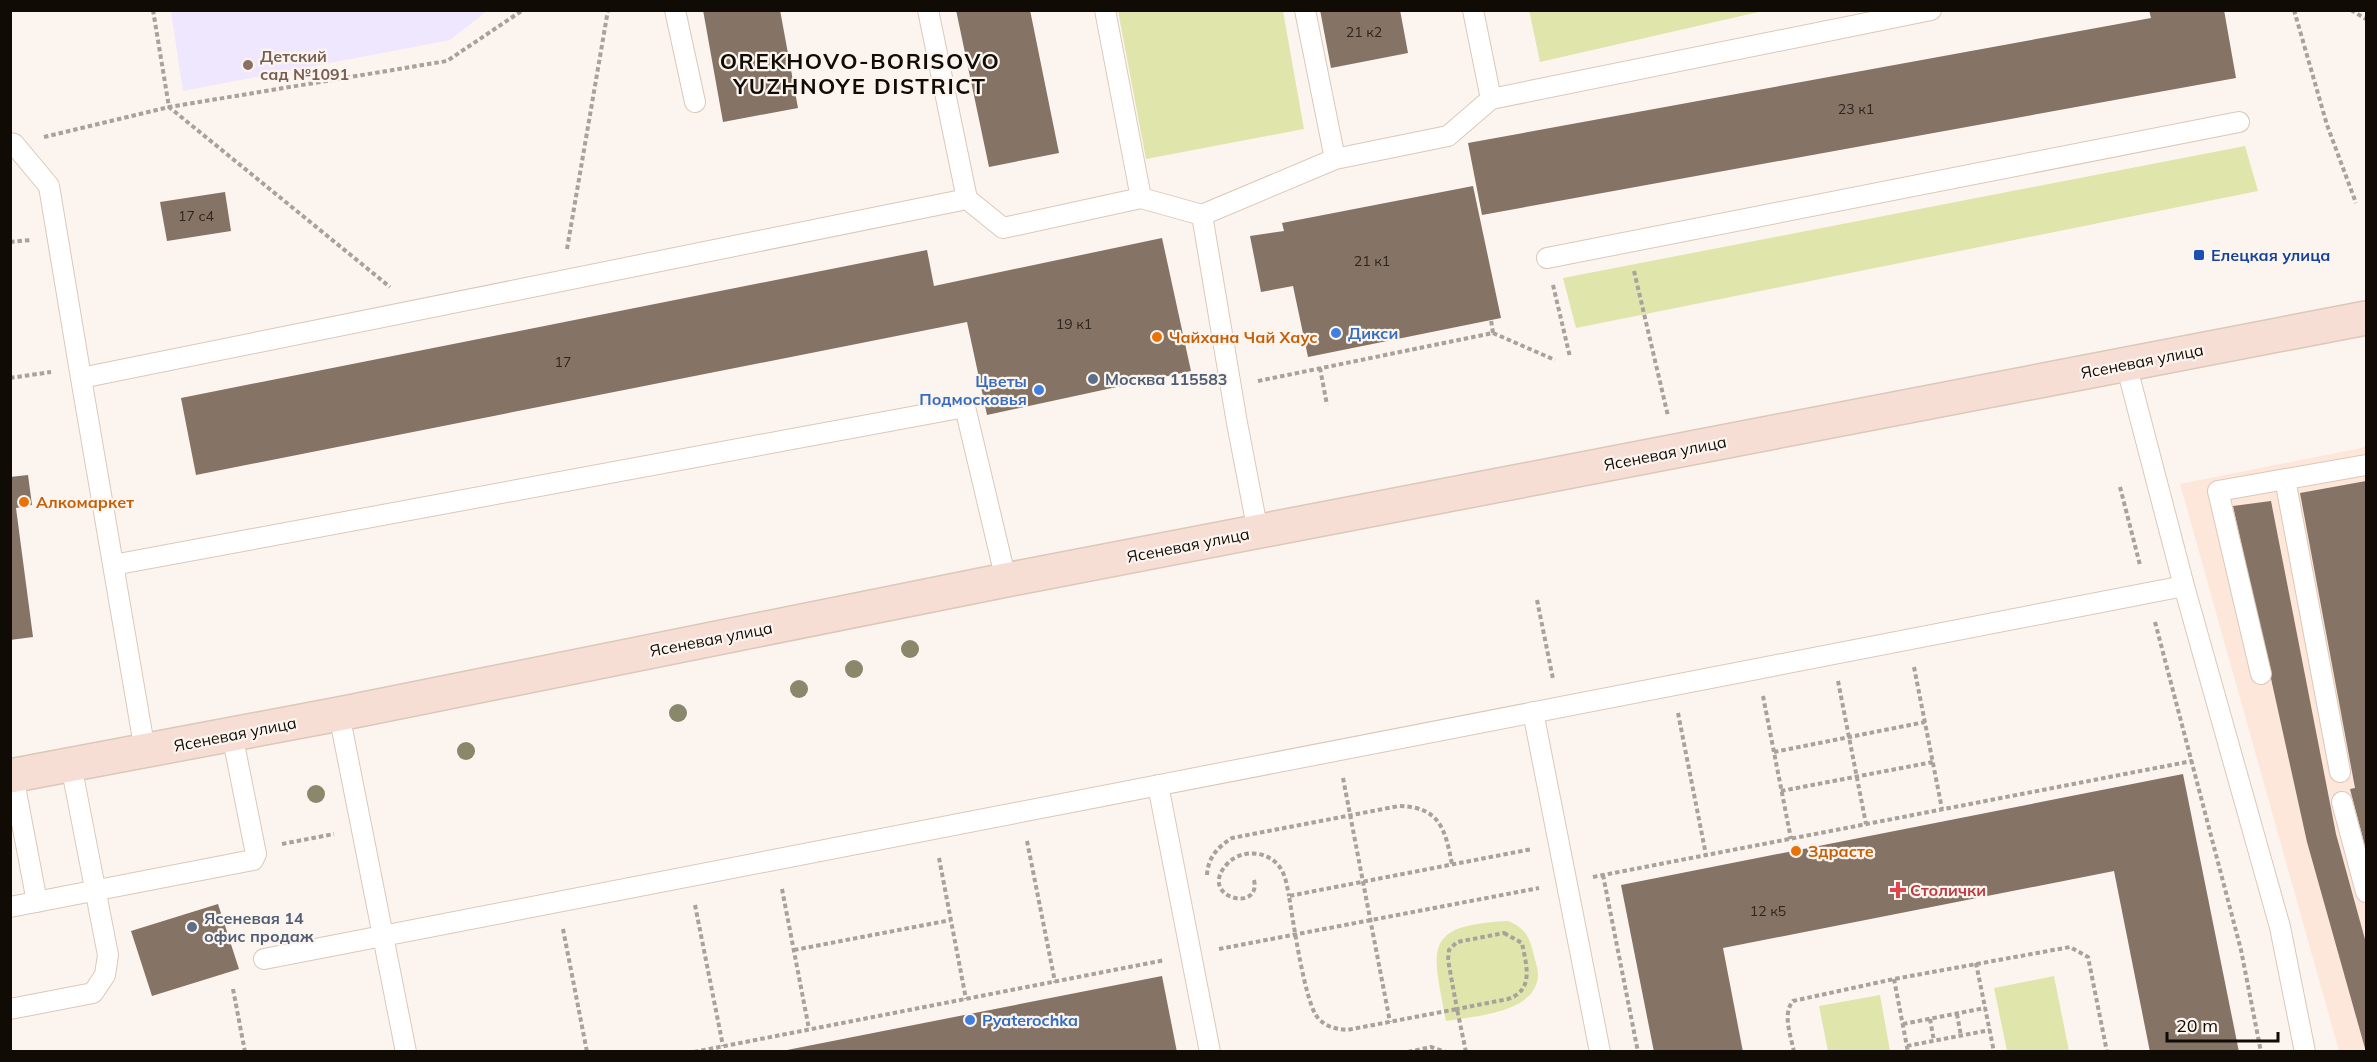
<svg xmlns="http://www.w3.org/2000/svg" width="2377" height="1062" viewBox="0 0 2377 1062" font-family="Mulish,sans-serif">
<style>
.industrial{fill:#fde6da}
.education{fill:#efe7fd}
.green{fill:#e0e6ab}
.building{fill:#857365}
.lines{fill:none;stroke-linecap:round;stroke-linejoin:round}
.lane-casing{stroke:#dbc8b9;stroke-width:22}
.secondary-casing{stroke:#dbc8b9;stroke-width:36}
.path{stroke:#a8a19c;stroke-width:4;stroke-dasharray:4.5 3;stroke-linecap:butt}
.lane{stroke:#fff;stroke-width:20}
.secondary{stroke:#f7ded5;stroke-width:33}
.tree{fill:#8a886b}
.education-dot{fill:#8d6e63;stroke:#fcf4ee;stroke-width:2}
.transit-dot{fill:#1a4fb4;stroke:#fcf4ee;stroke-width:2}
.shop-dot{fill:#3f7fe0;stroke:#fcf4ee;stroke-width:2}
.food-dot{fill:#e8710a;stroke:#fcf4ee;stroke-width:2}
.service-dot{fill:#5c6f8a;stroke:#fcf4ee;stroke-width:2}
.health-dot{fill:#e0444e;stroke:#fcf4ee;stroke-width:2}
.labels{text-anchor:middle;stroke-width:4.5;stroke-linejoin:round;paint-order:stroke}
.number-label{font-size:14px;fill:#2e251e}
.education-label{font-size:16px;font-weight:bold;fill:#785e54;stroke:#fcf4ee;text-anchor:start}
.transit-label{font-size:16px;font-weight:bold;fill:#164399;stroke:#fcf4ee;text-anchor:start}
.shop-label{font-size:16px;font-weight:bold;fill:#366cbe;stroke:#fcf4ee;text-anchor:start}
.food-label{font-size:16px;font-weight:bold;fill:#c56008;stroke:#fcf4ee;text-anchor:start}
.street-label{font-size:16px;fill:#110b06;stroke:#fcf4ee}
.service-label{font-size:16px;font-weight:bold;fill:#4e5e75;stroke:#fcf4ee;text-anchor:start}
.health-label{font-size:16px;font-weight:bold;fill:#be3a42;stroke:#fcf4ee;text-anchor:start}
.district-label{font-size:22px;font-weight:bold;letter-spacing:1.5px;fill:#110b06;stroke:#fcf4ee}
</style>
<rect width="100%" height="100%" fill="#fcf4ee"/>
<!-- industrial -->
<path class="industrial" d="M2366,447V1051H2339L2180,484Z"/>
<!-- education -->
<path class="education" d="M171,11V10L487,11L450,40L183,91Z"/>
<!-- green -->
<path class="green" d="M1529,10H1763V11L1540,62Z
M1118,11H1283L1304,129L1146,159Z
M2245,146L2258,191L1576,328L1563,278Z
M1508,921C1526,928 1530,938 1534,956C1535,961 1538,968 1538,974C1538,1013 1474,1016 1446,1021C1433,950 1420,925 1508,921Z
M2054,976L2069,1051H2007L1994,988Z
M1880,995L1890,1051H1828L1819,1006Z"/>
<!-- building -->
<path class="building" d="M703,10H780L798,108L723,122Z
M956,10H1030L1059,153L989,167Z
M1320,10H1400L1408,53L1331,68Z
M2149,10H2224L2236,78L1482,215L1468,143L2151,18Z
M1473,186L1501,318L1308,357L1293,286L1261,292L1250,236L1284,231L1282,223Z
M225,192L231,231L167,241L160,202Z
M1162,238L1191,371L987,415L967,322L196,475L181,398L927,250L934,286Z
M28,475L32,505L16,508L33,637L10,640V477Z
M2366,481V850L2350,789L2355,788L2300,493Z
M2271,501L2336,834L2366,943V1052L2307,842L2233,506Z
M2183,774L2239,1052H2150L2114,871L1723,948L1743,1052H1654L1621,885Z
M218,904L239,969L152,996L131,931Z
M1162,976L1177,1052H787V1050Z"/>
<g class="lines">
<!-- lane casing -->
<g class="lane-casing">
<path id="lane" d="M675,10L695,102
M928,10L967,199
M1105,10L1141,198
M1305,10L1335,159
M1473,10L1491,99
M10,143L14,144L49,186L81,378
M1202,215L1237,423L1258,532
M1547,258L2239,122
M2126,364L2184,586L2280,927L2305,1052
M2285,479L2340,772
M113,565L965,407L1006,580
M2261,674L2218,491L2366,465
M1533,712L1600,1052
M339,714L406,1052
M145,751L81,378L967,199L1003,228L1141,198L1202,215L1335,159L1448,136L1491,99L1931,10
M13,776L37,902
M1158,785L1210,1052
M2342,802L2366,892
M10,907L253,860L256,854L232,734
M264,959L2184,586
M10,1009L93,993L105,975L108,955L71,765"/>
</g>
<!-- secondary casing -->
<g class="secondary-casing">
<path id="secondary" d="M10,776L339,714L1006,580L2366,318"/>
</g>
<!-- path -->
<path class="path" d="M153,10L169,107L390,287
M2294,10L2327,125L2356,203
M2351,10L2366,19
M44,137L169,107L447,61L523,10
M10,242L31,240
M567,249L608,10
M1634,271L1668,416
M1553,285L1570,357
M1493,333L1555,360
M1320,368L1327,405
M10,378L51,372
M1258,381L1493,333L1491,320
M2120,487L2140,565
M1537,600L1553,679
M2155,622L2241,950L2261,1052
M1914,667L1942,809
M1838,681L1866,824
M1763,696L1791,839
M1678,713L1706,855
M1774,752L1925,722
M1343,778L1390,1022
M1781,791L1933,762
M1027,841L1055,982
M282,844L334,834
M939,858L966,999
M1207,875C1208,857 1218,847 1232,838L1399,806C1440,807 1445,829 1452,864
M1603,875L1638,1052
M1593,877L2192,761
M1254,880C1262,914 1195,897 1228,863C1243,848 1270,851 1281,869C1286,877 1287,887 1289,896
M782,889L809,1029
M695,905L723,1046
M563,929L587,1052
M1504,933L1522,943C1526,964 1535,990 1508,999L1457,1009L1448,960L1449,950L1457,942Z
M1219,949L1539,888
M794,950L951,920
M1976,963L1994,1052
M1894,979L1908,1052
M233,989L245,1052
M1957,1014L1961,1036
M1930,1019L1934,1041
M1903,1024L1985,1008
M1907,1046L1990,1030
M694,1052L1165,960
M1408,1052L1431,1047L1446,1052
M1466,1052L1457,1009L1347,1030C1336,1029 1326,1027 1318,1018C1305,1004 1293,920 1289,896L1532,849
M1794,1052C1791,1036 1782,1014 1793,1001L1894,979L2070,947L2088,957L2107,1052"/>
<!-- lane -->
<use href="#lane" class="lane"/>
<!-- secondary -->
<use href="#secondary" class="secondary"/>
</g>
<!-- trees -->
<g class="tree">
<circle cx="910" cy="649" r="9"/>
<circle cx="854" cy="669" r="9"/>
<circle cx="799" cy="689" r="9"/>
<circle cx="678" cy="713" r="9"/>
<circle cx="466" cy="751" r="9"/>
<circle cx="316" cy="794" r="9"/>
</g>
<!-- markers -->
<circle class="education-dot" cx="248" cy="65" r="6"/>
<rect class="transit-dot" x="2193" y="249" width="12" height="12" rx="3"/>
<g class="shop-dot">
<circle cx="1336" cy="333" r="6"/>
<circle cx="1039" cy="390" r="6"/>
<circle cx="970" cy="1020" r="6"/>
</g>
<g class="food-dot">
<circle cx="1157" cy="337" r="6"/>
<circle cx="24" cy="502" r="6"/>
<circle cx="1796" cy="851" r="6"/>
</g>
<g class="service-dot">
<circle cx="1093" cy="379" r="6"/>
<circle cx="192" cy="927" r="6"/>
</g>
<path class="health-dot" d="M1895 881h6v6h6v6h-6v6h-6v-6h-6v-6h6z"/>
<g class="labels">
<!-- number labels -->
<g class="number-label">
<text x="1364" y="37">21 к2</text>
<text x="1856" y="114">23 к1</text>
<text x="196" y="221">17 с4</text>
<text x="1372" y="266">21 к1</text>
<text x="1074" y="329">19 к1</text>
<text x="563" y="367">17</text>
<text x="1768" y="916">12 к5</text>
</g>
<!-- education labels -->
<g class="education-label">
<text x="260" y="62">Детский<tspan x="260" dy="18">сад №1091</tspan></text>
</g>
<!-- transit labels -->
<g class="transit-label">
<text x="2211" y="261">Елецкая улица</text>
</g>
<!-- shop labels -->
<g class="shop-label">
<text x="1348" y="339">Дикси</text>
<text x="1027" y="387" text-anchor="end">Цветы<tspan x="1027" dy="18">Подмосковья</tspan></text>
<text x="982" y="1026">Pyaterochka</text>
</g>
<!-- food labels -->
<g class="food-label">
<text x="1169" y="343">Чайхана Чай Хаус</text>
<text x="36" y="508">Алкомаркет</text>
<text x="1808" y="857">Здрасте</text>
</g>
<!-- street labels -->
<g class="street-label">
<text transform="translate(2142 361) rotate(-11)" y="6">Ясеневая улица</text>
<text transform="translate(1665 453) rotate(-11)" y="6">Ясеневая улица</text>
<text transform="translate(1188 545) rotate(-11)" y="6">Ясеневая улица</text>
<text transform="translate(711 639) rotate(-11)" y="6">Ясеневая улица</text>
<text transform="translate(235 734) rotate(-11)" y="6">Ясеневая улица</text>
</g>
<!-- service labels -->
<g class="service-label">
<text x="1105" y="385">Москва 115583</text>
<text x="204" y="924">Ясеневая 14<tspan x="204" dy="18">офис продаж</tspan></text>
</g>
<!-- health labels -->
<g class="health-label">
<text x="1910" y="896">Столички</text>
</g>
<!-- district labels -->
<g class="district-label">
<text x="860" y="69">OREKHOVO-BORISOVO<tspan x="860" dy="25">YUZHNOYE DISTRICT</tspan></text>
</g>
</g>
<!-- border -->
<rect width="2377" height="1062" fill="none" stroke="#110b06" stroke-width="24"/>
<!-- scale -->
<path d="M2167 1032v9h111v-9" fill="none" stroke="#110b06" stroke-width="3"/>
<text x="2176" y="1032" font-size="18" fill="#110b06" stroke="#fcf4ee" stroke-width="4.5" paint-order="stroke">20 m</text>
</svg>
